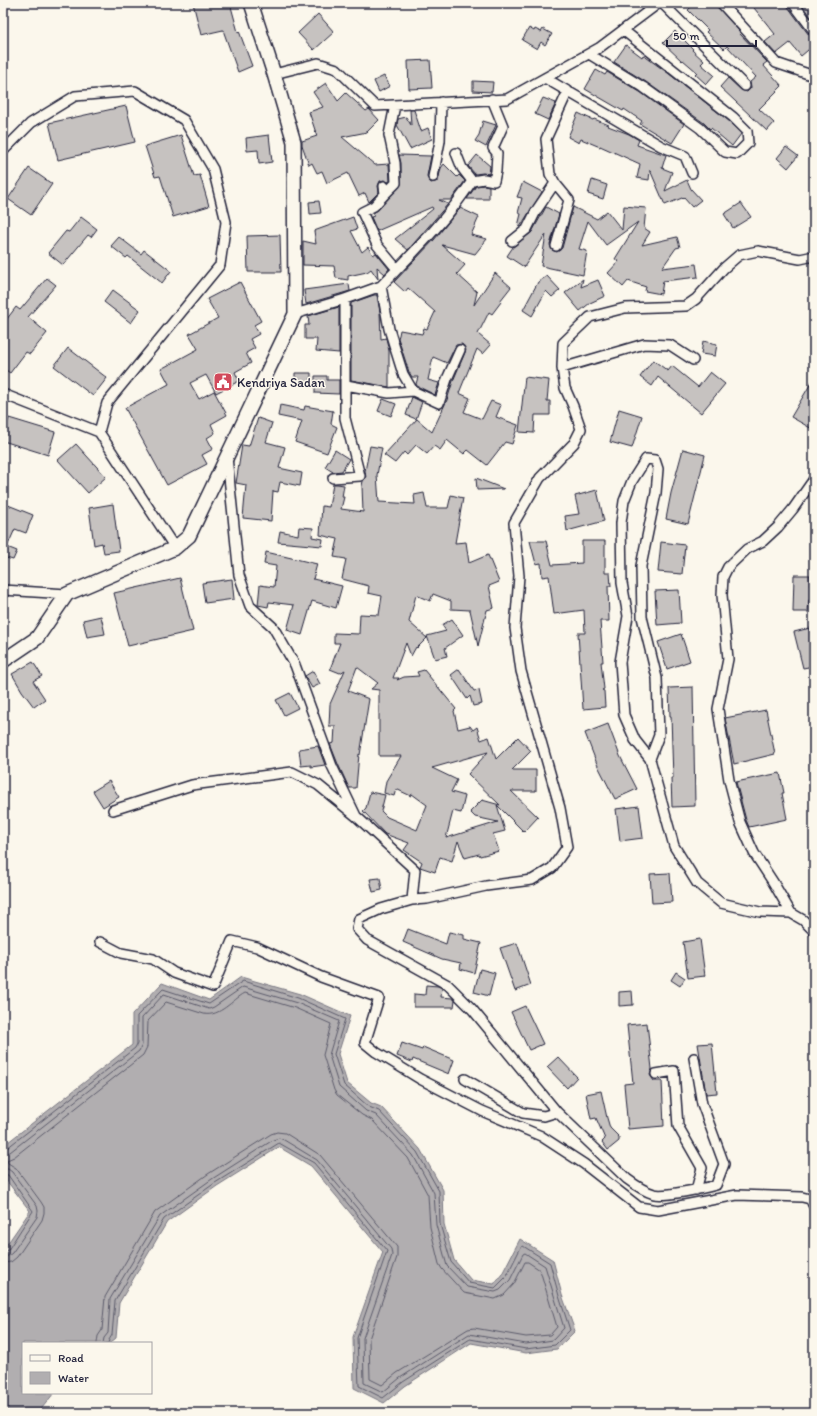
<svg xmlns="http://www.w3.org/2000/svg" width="817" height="1416" viewBox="0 0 817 1416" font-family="Itim,sans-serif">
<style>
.water{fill:#b1aeb0;stroke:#787681}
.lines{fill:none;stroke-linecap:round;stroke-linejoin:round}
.shore{stroke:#5b5a6a;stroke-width:1}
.building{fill:#c6c2c0;stroke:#22223b;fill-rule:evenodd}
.street-casing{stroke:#22223b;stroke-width:12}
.secondary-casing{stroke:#22223b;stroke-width:16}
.street{stroke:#fbf7ec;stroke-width:9}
.secondary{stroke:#fbf7ec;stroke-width:13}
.labels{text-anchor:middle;stroke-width:3;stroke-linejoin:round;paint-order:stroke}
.poi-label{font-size:13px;fill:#22223b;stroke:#fbf7ec;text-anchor:start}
</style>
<rect width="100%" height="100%" fill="#fbf7ec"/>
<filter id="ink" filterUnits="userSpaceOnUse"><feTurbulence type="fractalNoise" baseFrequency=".025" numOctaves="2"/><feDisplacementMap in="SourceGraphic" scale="8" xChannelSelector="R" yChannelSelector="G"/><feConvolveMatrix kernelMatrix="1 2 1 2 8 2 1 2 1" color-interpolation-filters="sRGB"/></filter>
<g filter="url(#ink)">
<!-- water -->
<path class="water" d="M241,977L300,994L350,1016L338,1054L347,1083L371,1103L381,1107L420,1149L443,1190L444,1224L454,1260L471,1280L494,1284L502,1274L520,1239L553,1260L562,1295L575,1331L557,1349L526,1353L471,1343L405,1386L384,1403L354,1388L353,1337L383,1252L311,1166L279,1147L217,1186L167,1222L119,1303L116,1338L110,1343H23V1393H54L38,1413H3V1250L30,1211L3,1176V1146L132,1045V1015L162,983L209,1000Z"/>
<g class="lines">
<!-- shore -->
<path class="shore" d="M3,1149L7,1148L135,1048L137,1044V1016L163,989L209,1004L243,981L298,998L345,1019L334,1054L344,1085L369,1107L379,1111L417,1152L439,1191L440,1224L451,1262L469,1283L495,1288L506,1277L521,1247L523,1246L550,1263L559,1296L570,1330L555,1345L526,1349L470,1339L403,1382L383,1398L359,1386L357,1338L387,1251L314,1163L279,1143L215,1183L164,1219L115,1301L112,1335L109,1340L108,1343
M3,1154L10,1152L139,1051L142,1045V1018L164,994L209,1009L214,1007L243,987L297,1003L339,1021L329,1055L339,1087L366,1111L376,1115L413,1155L434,1193L436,1225L447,1266L467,1287L495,1292L500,1290L510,1280L523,1254L525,1253L545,1266L564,1328L553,1340L526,1344L469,1334L400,1378L383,1392L364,1383L363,1338L392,1255L391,1249L317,1160L284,1140L279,1138L273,1140L212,1179L160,1216L110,1299L108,1333L104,1338L103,1343
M3,1169H8L12,1172L37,1206L38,1211L37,1217L12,1253L8,1256L3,1257
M3,1174L8,1175L33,1211L8,1250L3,1252
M3,1263L11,1262L17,1257L42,1220L44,1213V1207L41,1202L16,1168L8,1163L7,1160L14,1157L143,1055L147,1047L148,1021L166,1002L204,1014C220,1017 232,1000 245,993L295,1008L331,1024L323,1055L334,1090L337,1095L362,1115L372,1120L408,1158L428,1195L430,1227L439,1264L442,1269L464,1293L495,1299L504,1295L514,1284L525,1262H528L540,1270L557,1327L550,1335L526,1337L474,1328L468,1329L397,1373L382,1385L370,1379L369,1339L397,1257V1247L320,1155L285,1133L277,1132L271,1134L208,1174L155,1212L105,1297L102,1330L98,1336L97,1343"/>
</g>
<!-- building -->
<path class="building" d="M193,3H230L238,32L239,31L252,66L238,72L223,30L201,35Z
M695,3H714L740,32L739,33L767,62L763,65L782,86L759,109L774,123L767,131L720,87L728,78L741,90L747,92L751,88L750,82L756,77L727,46L724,49L706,32L708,30L688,10Z
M750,3H787L788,7L809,35L814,37V45L801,56L790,43L776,54L765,42L775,34Z
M800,3H814V21Z
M318,14L334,32L314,50L298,33Z
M529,28L534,31L535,29L541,32L543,29L552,34L545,45L541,42L537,49L522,40Z
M675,31L693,49L692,50L704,61L701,64L714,75L706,84L695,74L697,72L683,60L682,61L663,43Z
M626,45L642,57L643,55L668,73L729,121L741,134L732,146L711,128L710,129L704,123L646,82L614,62Z
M430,60L432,88L409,89L408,61Z
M596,70L605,75L607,72L640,92L684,124L672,143L640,124L642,121L624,109L623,111L585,89Z
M384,76L390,86L379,92L374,81Z
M473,81L493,82L492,92L473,91Z
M326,83L338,101L346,93L366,111L369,109L379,120L367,132L342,137L375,165L389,164L390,181L388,182L384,180L380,181L378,186L379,192L369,202L365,193L359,196L348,173L327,183L322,171L317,173L312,163L309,165L302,145V141L317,136L309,112L323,107L313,92Z
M543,98L556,103L548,120L535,114Z
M126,106L135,142L58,160L49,123Z
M410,110H414L421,131L428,128L432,139L410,149L397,125L398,119L406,117L411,125Z
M578,113L593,120L594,119L609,125L608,126L629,134L639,140L637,145L666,155L662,168L672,172L665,191L687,180L691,189L701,200L692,207L684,198L683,199L682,198L665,205L650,170L649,180L637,178L640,164L600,146V147L581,139L579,143L568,137Z
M483,121L496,125L486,147L475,141L479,135Z
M181,135L194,176L200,175L209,206L173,217L160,176L155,177L145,146Z
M269,135L272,162L259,164L258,150L247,151L246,138Z
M786,147L798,156L788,168L777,158Z
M399,155L431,156L427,176L428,179L431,183L438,181L441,168L444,164L457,177L459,175L465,181L451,200H439L448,204L408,250L395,239L433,209L432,207L377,231L371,217L374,216L373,213L378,210L401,185V163Z
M477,155L490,166L489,174L483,173L475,174L468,166Z
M29,168L52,184L31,215L8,199Z
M592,180L607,185L603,199L588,194Z
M523,182L542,192L520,227L518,226L521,214L518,213L522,198L517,197Z
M484,185L489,186V199H467L476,186Z
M319,201L321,213L310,214L309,202Z
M741,203L751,217L733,228L724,214Z
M624,206L646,208L644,228L650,232L642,245L677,237L680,247L676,248L662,268L696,264L698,277L663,281L661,294L645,291L646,287L628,281L623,287L608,273L619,261L615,259L638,222L606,245L588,221L579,249L587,251L583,275L541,266L546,234L524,267L507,256L513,247L532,232L546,207L559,214L550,245L552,250L557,252L562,248L573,207L597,219L607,211L622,230Z
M460,208L479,217L471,235L487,239L475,254L442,245L465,265L457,274L477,292L474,305L495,273L511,287L500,301L501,302L492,314L489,312L478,334L491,345L483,354L477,349L459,393L470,398L464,412L482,419L491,401L501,405L496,417L518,425L512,444L505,442L487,465L468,450L464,454L447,440L440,450L434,446L427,454L416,445L407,455L404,452L395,463L384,455L417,419L432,432L447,400L453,381L466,350L462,344L456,345L447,363L433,357L428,380L439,383L435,395L417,386L416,384L418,377H412L409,372L398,338L399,335L400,330L422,334L424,328L427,329L435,312L408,288L405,292L394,282L434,240Z
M81,217L97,229L91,237L88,235L63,265L48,253L66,231L69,232Z
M353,217L357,229L351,231L362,252L368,247L373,255L376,253L389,269L385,274L377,267L378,279L371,269L367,272L348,276V280L336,278L334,266L303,265V241L316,244L314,231Z
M280,235L281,272H248L247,236Z
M119,237L141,254L144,250L171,271L162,283L128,256L126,258L111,246Z
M547,276L560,290L552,297L546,291L532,316L523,310L538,282Z
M47,278L56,285L28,317L47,333L30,354L26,352L10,373L3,368V324L16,307L20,310Z
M583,279L581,287L598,280L605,296L590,303L580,311L565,293Z
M240,282L261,321L254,325L259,334L250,339L255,348L246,353L251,363L235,372L239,381L216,393L206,375L190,383L199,399L214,391L227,415L211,424L215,433L207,438L213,449L202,455L207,464L167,485L125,408L169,384L161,369L198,349L189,334L218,318L207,299Z
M349,284L350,291L306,304L304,290Z
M113,290L140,310L131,323L104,302Z
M374,295H377L380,312L381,339L386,338L389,351V387L351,380V303Z
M339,307V353L316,351L317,339H305V325H309L308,316Z
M703,341L717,344L715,356L701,354Z
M68,348L107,378L93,396L54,366Z
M653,360L668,371L672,366L698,387L710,372L725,384L701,413L658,377L652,386L640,377Z
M295,373H311V383H295Z
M315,376H327V380H339V394L315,393Z
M525,377L549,380L547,401H550V415H535L534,433L519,432Z
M814,378V430L791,417Z
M412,397L422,402L416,419L406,415Z
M383,399L396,404L391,416L378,411Z
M280,405L304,410L305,406L333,411L331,424L337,427L327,453L295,442L302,421L278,416Z
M619,409L642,416L632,448L610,442Z
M9,418L55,432L48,455L3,441V436Z
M258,418L272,423L266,442L285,447L279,468L302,473L300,486L280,482L278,492L273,491L271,521L243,518L246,485L236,483L242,445L249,446Z
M76,444L106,477L88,493L58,460Z
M370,446L382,448L377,475L379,502L415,504L414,495L424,493L427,508H448L451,495L463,498L455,543L466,542L469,563L488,555L499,582L489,586L494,608L487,610L478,646L470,610L451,609V601L433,594L430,601L416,595L409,622L427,638L417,648L416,647L411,656L406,643L393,678H399L397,680L404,677L419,676L417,672L424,670L456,709L454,711L458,729L470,726L473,730L477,727L481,740L489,737L496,759L518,737L531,751L512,770H536V791H511L538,817L524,832L497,805L505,831L493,834L499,851L480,856L479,854L465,858L458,841L452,861L440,857L435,872L420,867L422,862L404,850L409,843L385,834L363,811L366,808L370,792L385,795L381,811L387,817L417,830L427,805L412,794L411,796L396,789L394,796L384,793L386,781L401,756H379V690L371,689L378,683L357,667L348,691L369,699L360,755L359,754L356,788H349L338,764L330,744L334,743L335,726H329L330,704L345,670L340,673L330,669L340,643H334V633L359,634L360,614L379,615L382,596L368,593L369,586L342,579L346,559L334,557L338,539L320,535L322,506L329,507L333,484H337L344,485L342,497H344L341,509L363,512L362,486L363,481L366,478L365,471ZM488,752L468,774L500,805L482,800L470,812L475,817L498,822L446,838L453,811L461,813L465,796L451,792L457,780L432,768Z
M683,449L705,455L688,524L666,519L671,493Z
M335,450L349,459L342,471L333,472L325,467Z
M476,478L504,489L477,490Z
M597,490L604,521L567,531L565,516L579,514L575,496Z
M3,503L33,515L26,533L15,529L7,547L17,551L13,560L3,557Z
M113,504L119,551L104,553L102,543L94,545L89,508Z
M299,527L313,528L312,537L323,539L322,546L278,542L280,531L298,535Z
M530,541H546L552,565L582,563V541H605V573H610L611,586H608L609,621H600L603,662H601L604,689L602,690L604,691L605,707L583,709L578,633H585L584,610L554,614L549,576L542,577L541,563L536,564Z
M661,542L685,545L682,574L658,572Z
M266,552L317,564L313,579L342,586L336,608L312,601L302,635L287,630L294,605L269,602L268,607L258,605L260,585L274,587L276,566L264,564Z
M794,575H810V585H814V600H809L808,612H793Z
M180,578L193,631L128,646L114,593Z
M232,579L234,599L205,603L202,583Z
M679,590L681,623L657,625L655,591Z
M101,616L105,634L87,637L83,620Z
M452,619L463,635L445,648L447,656L435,659L427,636L446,631L442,625Z
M810,628L812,638H814V666L803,668L794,632Z
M681,634L690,661L667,669L658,642Z
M33,662L42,676L33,681L45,699L34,707L22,691L12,674Z
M459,669L474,691L479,690L482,704L473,706L470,696L467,699L451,675Z
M313,671L320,684L312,688L305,676Z
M693,687L695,806L672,807L671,778H673L671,716H670L669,688Z
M290,693L298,708L284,715L276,700Z
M766,710L775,754L734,764L725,718Z
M608,724L620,756L637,789L615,799L597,764L585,733Z
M318,746L325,765L311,767V765L301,766L299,749Z
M780,773L784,793H782L787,819L749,827L746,820L736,782Z
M109,781L119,797L103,807L93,791Z
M639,806L643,838L620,841L616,809Z
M670,873L672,902L652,903L650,874Z
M380,878L382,890L373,892L370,879Z
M408,929L446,944L449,932L464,935V939L481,943L474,973L460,969L461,963L442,959L403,942Z
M700,939L705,976L688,978L683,942Z
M517,943L531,985L515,991L500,948Z
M480,969L495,973L489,996L474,992Z
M676,972L685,978L680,986L671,980Z
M426,985L438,986L442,988L441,997L452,998L455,1000L454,1007H414V994L425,995Z
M632,991L633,1005L619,1006V992Z
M525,1006L543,1044L529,1050L511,1012Z
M647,1023L652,1069L650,1075L654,1081H662L664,1126L628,1129L624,1084L633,1083L627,1025Z
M402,1043L422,1050L423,1047L454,1060L449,1074L413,1059L412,1062L397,1056Z
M712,1043L717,1093L706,1094L698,1044Z
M558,1057L577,1077L567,1088L547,1067Z
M601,1091L607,1118L610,1128L619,1137V1141L608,1150L602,1142L605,1139L596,1118L591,1119L586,1094Z"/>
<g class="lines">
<!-- street casing -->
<g class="street-casing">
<path id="street" d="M662,3L745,86
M721,3L776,63L814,76
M793,3L814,31
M589,54L643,87L700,128L725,152L737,154L748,143L747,131L733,117L623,30
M274,74L318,63L337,69L375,106L507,99L599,48L659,3
M545,78L661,146L685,156L692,173
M3,151L31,123L75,96L135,91L184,120L213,169L226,222L220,265L107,403L99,432L175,548
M456,153L462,168L472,181
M433,177L440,141L441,102
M384,186L385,194L374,206L362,212L377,245L397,269
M385,194L396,183L395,163L389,135L395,105
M512,241L527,229L536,211L555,183
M556,246L569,200L555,183L550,174L546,139L568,91
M381,286C413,253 447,220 472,181L484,179L494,181L496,171L497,153L493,148L503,126L492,99
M295,314L345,299L381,286L389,329L403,374L413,391L439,403L447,379L460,350
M562,368L644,344L670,345L693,360
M346,385L389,393L413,391
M3,394L99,432
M227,457L239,575L250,606L273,627L295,665L332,766L356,816
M333,478L360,476L345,418V299
M3,590L67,594
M650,759L659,735L657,678L642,617L641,566L656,493L658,469L655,460L646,459L632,481L624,501L621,523L622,583L628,616L620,662L624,715L635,740L650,759L674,846L697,883L721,903L760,912L791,913L803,920L814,931
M113,810L192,785L292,772L318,785L356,816L415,870L412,900
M791,913L773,882L754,853L740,822L729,780L718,709L728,659L722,595L723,577L728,567L747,549L763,541L778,527L793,509L814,479
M100,942L121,953L153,959L174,973L213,987L232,941L257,947L321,977L379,998L365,1043L376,1052L420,1079L482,1111L541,1136L584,1164L639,1207L658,1210L737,1195L802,1197L810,1199L814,1206
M694,1058L702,1104L724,1164L716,1185C705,1188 664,1197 654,1194C644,1191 635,1185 627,1179L557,1112L472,1009L448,985L367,940L357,929L359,919L381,909L412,900L427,899L486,886L532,880L552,868L567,847L560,808L521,671L515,628L519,576L514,523L540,478L574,443L581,429L573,406L565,388L562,368L563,343L590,317L625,308L686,306L696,299L724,268L739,255L758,251L800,259L814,256
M656,1074L674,1071L678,1126L702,1168L696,1190
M465,1079L523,1113L544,1116L557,1112"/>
</g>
<!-- secondary casing -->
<g class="secondary-casing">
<path id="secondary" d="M3,661L37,638L67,594L175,548L189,536L295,314L294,142L274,74L251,3"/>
</g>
<!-- street -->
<use href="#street" class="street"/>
<!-- secondary -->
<use href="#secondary" class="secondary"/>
</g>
</g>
<!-- icons -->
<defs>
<g id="civic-square" transform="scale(1)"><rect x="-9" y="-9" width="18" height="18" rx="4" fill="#d1495b" stroke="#fbf7ec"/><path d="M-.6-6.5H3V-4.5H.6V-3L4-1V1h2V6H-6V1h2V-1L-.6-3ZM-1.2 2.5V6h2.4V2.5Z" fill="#fff"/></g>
</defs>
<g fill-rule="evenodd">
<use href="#civic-square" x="223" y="382"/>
</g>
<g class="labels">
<!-- poi labels -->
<g class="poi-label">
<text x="237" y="387">Kendriya Sadan</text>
</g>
</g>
<!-- margin -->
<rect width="817" height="1416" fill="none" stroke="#fbf7ec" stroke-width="16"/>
<rect x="8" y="8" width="801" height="1400" fill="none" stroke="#22223b" stroke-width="1.5" filter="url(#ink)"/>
<!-- legend -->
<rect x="22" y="1342" width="130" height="52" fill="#fbf7ec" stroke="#a4a2a5"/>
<rect x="30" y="1355" width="20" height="6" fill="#fbf7ec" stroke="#a4a2a5"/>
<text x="58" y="1362" font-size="12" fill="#22223b">Road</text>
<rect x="30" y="1372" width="20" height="12" fill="#b1aeb0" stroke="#a4a2a5"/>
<text x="58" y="1382" font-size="12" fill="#22223b">Water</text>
<!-- scale -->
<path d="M667 40v6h89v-6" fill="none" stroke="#22223b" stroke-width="2"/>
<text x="673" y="40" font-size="12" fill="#22223b" stroke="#fbf7ec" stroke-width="3" paint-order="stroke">50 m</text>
</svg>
